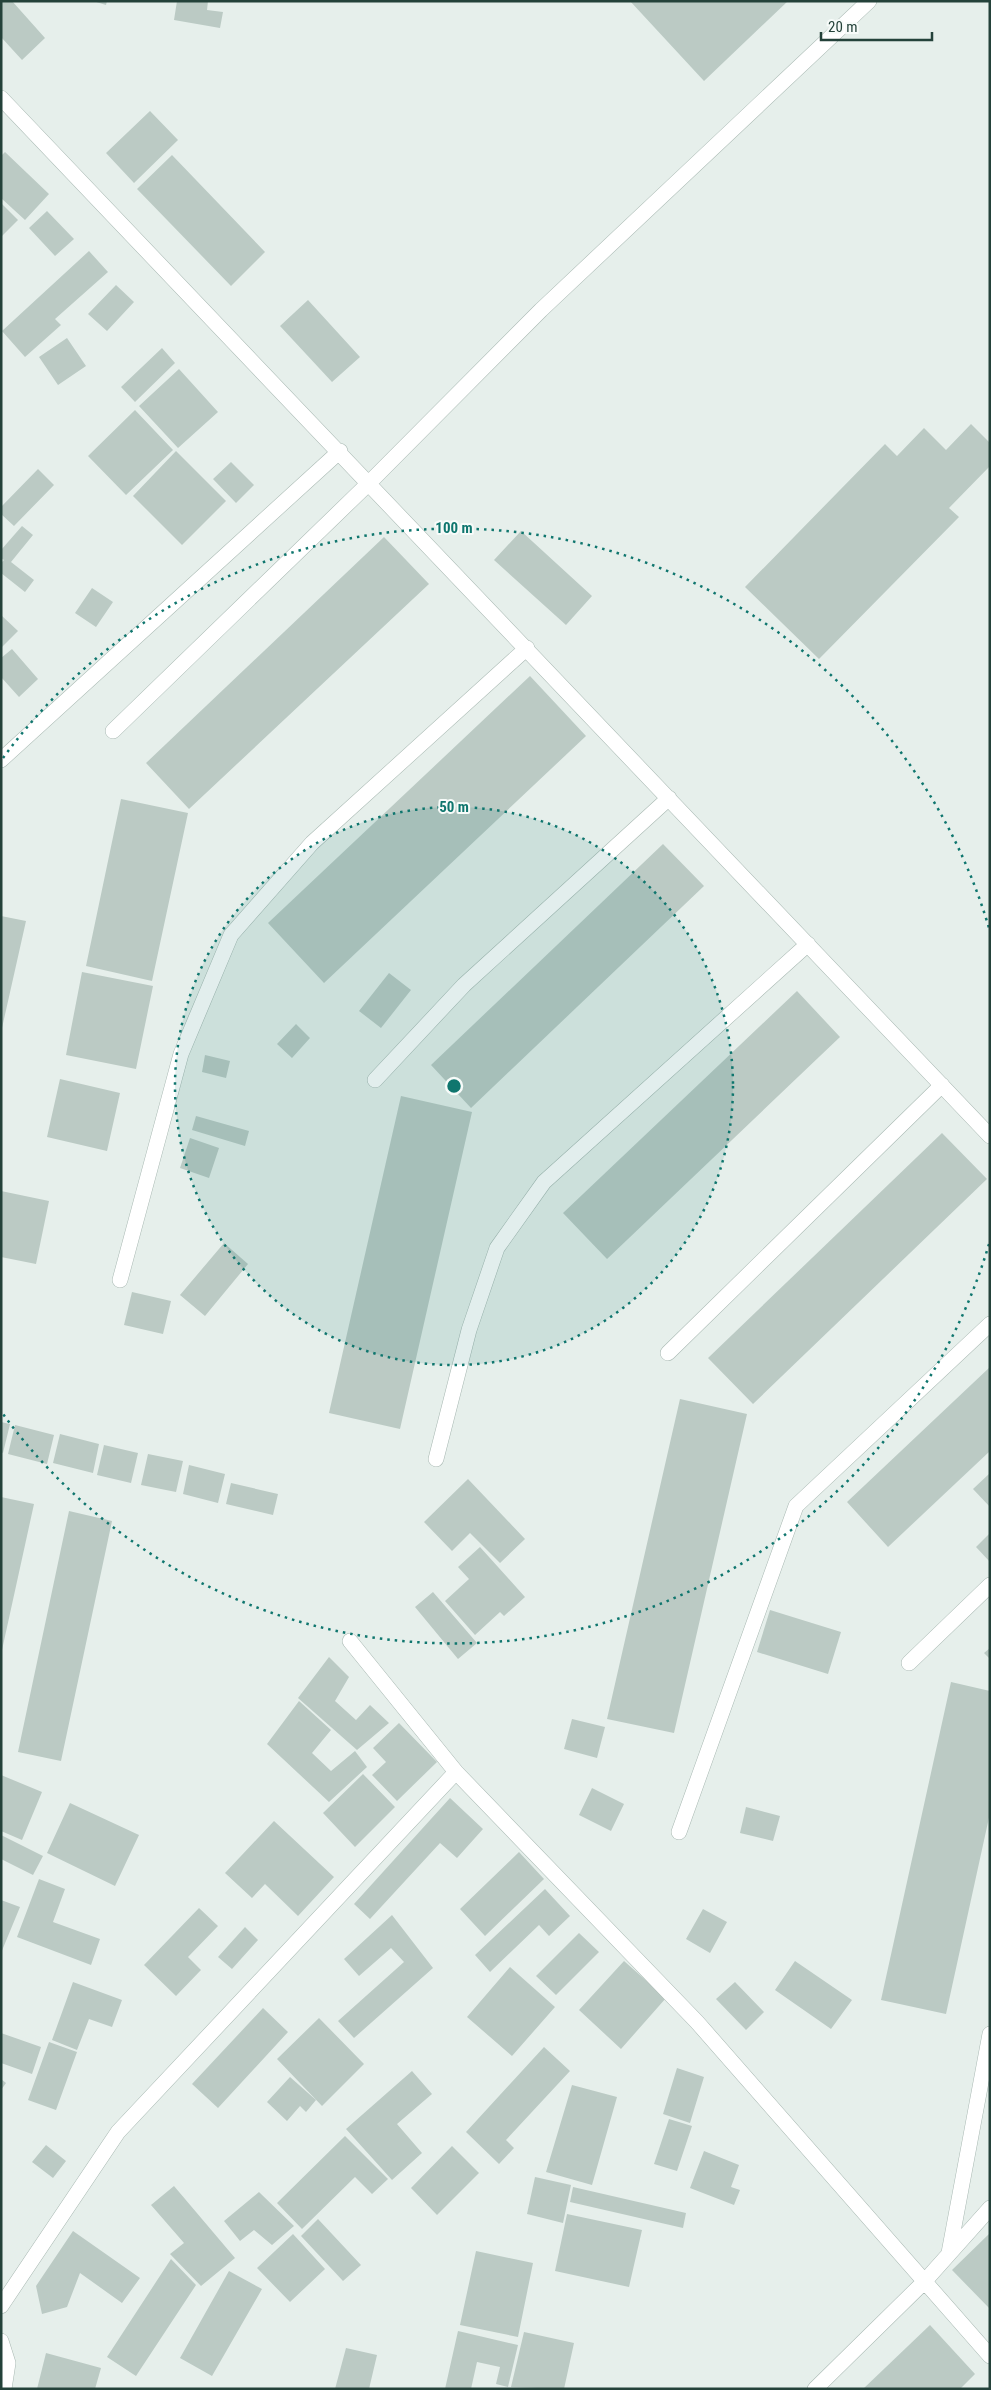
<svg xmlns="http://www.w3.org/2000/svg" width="991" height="2390" viewBox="0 0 991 2390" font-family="'Roboto Condensed',sans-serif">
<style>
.building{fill:#bbcac4}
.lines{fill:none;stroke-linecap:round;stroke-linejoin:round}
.minor-casing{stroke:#a8b8b2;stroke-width:16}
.minor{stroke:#fff;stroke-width:15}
.ring{fill:none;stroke:#0f766e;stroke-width:2.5;stroke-dasharray:2.5 5}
.centre{fill:#0f766e;stroke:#f7fbf9;stroke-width:2.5}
.ring-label{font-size:15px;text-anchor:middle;font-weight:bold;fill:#0f766e;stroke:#f7fbf9;stroke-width:4;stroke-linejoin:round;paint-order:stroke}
</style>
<rect width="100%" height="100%" fill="#e6efeb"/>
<!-- building -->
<path class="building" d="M3,1H12L45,38L22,60L1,37V3Z
M93,1H107L106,5Z
M177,1H208L207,10L223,12L220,28L174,20Z
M630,1H788L704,81Z
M150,111L178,140L134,183L106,153Z
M5,152L49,194L25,220L1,198V156Z
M172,155L265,252L231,286L137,189Z
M1,203L18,220L1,237Z
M47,211L74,239L55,256L29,228Z
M89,251L108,272L55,319L61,325L25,357L2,331Z
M116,285L134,302L107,331L88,314Z
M308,300L360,357L332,382L280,326Z
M67,338L86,366L58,385L39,357Z
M162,348L175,363L135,402L121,387Z
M179,369L218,412L178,448L139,406Z
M135,410L173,450L126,495L88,456Z
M971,424L990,443V466L949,508L959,517L819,659L745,587L885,444L897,456L924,428L946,450Z
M176,451L226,501L182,545L133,496Z
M231,462L254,485L236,503L213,479Z
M38,469L54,485L14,526L1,514V507Z
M22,526L33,535L11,562L34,580L25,592L1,573V563L4,560L1,558V550Z
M521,531L592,596L566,625L494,560Z
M384,537L429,584L189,809L146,763Z
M92,588L113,602L96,627L75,613Z
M1,615L18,631L1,648Z
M12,649L38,679L19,697L1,677V658Z
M530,676L586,736L324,983L268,923Z
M121,799L188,813L152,981L86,966Z
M663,844L704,886L471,1108L431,1065Z
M1,916L26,921L2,1028H1Z
M82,972L153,986L136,1069L66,1055Z
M389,973L411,990L381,1028L359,1011Z
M797,991L840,1037L607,1259L563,1213Z
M296,1024L310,1038L292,1058L277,1044Z
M205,1055L230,1061L226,1078L202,1072Z
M60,1079L120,1093L107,1151L47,1137Z
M401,1096L472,1112L400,1429L329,1413Z
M196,1116L249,1131L245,1146L192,1130Z
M942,1133L987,1179L753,1404L708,1358Z
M190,1138L219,1148L209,1178L180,1168Z
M1,1191L49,1201L36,1264L1,1257Z
M224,1243L248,1264L205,1316L180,1295Z
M132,1292L171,1301L163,1334L124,1325Z
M990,1367V1451L888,1547L847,1502Z
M680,1399L747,1414L674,1733L607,1719Z
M1,1422L10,1424L3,1453L1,1452Z
M15,1425L54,1435L47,1464L8,1454Z
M60,1434L99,1444L93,1473L53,1463Z
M104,1445L138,1453L131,1483L97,1475Z
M148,1454L183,1461L176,1492L141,1485Z
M189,1465L225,1474L218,1503L183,1494Z
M990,1473V1507L973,1489Z
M468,1479L525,1539L500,1563L470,1533L452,1551L424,1522Z
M231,1483L278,1494L273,1515L226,1504Z
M1,1497L34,1504L2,1650H1Z
M69,1511L112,1521L61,1761L18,1752Z
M990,1533V1562L976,1547Z
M480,1547L525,1597L504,1616L500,1612L475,1635L445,1601L469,1579L458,1567Z
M433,1592L477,1643L458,1659L415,1607Z
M770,1610L841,1632L828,1674L757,1652Z
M990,1648V1659L984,1653Z
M329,1657L349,1677L335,1701L356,1720L370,1705L389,1723L357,1750L298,1698Z
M951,1682L990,1691V1813L946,2014L881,2000Z
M299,1701L331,1730L312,1753L331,1771L355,1751L367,1767L329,1802L267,1744Z
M572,1719L605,1727L597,1758L564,1749Z
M399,1723L437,1762L397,1801L372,1775L386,1762L373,1748Z
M363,1774L395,1807L355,1847L323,1813Z
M1,1775L42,1792L22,1840L1,1831Z
M592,1788L624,1804L611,1831L579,1815Z
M450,1798L483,1829L457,1858L440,1843L370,1919L354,1904Z
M70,1803L139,1835L115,1886L47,1853Z
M746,1807L780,1816L773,1841L740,1833Z
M274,1821L334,1877L298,1916L265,1884L252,1898L225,1873Z
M1,1835L43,1856L33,1875L1,1859Z
M519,1852L544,1879L485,1936L460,1909Z
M39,1879L65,1889L53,1922L100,1939L91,1965L17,1937Z
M545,1889L570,1916L549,1936L539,1925L490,1972L475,1955Z
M1,1900L20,1907L1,1953Z
M199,1908L218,1926L188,1957L201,1970L176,1996L144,1965Z
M703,1909L727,1922L710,1953L686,1939Z
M392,1915L433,1968L354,2038L338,2021L404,1962L391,1948L359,1976L344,1959Z
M245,1927L258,1940L232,1969L218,1957Z
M579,1933L599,1952L556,1995L536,1976Z
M624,1961L666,1998L621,2049L579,2010Z
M795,1961L852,2000L831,2029L775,1990Z
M510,1967L555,2007L512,2056L467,2017Z
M73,1982L122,2000L112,2027L89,2019L77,2050L52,2040Z
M735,1982L764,2012L746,2030L716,1999Z
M263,2008L288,2032L218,2108L192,2084Z
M319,2018L364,2064L322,2106L277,2059Z
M1,2033L41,2047L32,2074L1,2063Z
M49,2042L77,2052L56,2110L28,2100Z
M544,2047L570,2071L506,2140L514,2148L499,2164L466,2132Z
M677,2068L704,2077L690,2123L663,2114Z
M412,2071L432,2094L397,2124L422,2153L392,2180L346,2129Z
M290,2077L316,2100L306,2112L300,2106L287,2121L267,2102Z
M1,2079L6,2083L1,2090Z
M572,2085L617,2097L592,2185L546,2172Z
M669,2119L692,2126L677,2171L654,2164Z
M345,2136L388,2179L372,2194L355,2177L302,2229L277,2203Z
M46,2145L66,2161L53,2178L32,2162Z
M452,2146L479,2173L437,2215L411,2188Z
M704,2151L739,2165L731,2187L740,2190L734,2205L690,2188Z
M535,2177L571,2185L563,2223L527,2214Z
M174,2186L235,2258L201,2286L170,2254L184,2243L151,2205Z
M573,2187L686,2213L683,2228L570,2202Z
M259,2192L294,2226L272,2245L254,2230L240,2241L224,2221Z
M567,2214L642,2230L629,2287L555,2271Z
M318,2219L361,2265L343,2281L301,2236Z
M73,2231L140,2278L122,2303L80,2273L67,2307L42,2314L36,2286Z
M990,2233V2309L952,2270Z
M293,2234L325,2269L290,2302L257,2268Z
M476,2251L533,2263L518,2337L460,2325Z
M171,2259L196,2285L136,2376L107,2357Z
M229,2271L262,2289L212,2376L180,2358Z
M930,2325L975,2374L960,2389H863Z
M458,2331L518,2345L508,2387L496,2384L500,2367L477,2362L471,2389H445Z
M524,2332L574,2343L564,2389L511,2387Z
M346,2348L377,2355L369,2389H335Z
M46,2353L101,2368L95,2389H37Z"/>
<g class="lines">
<!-- minor casing -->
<g class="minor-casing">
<path id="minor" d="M1,98L990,1136
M113,731L369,483L541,310L869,1
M1,760L340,451
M375,1080L464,985L669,798
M120,1280L181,1054L231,935L312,843L527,648
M668,1353L942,1085
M436,1459L469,1330L497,1248L544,1182L808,944
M350,1641L456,1772L697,2022L990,2356
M909,1663L990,1585
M679,1832L796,1506L990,1324
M949,2253L990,2034
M1,2306L118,2132L456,1772
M1,2341L8,2363L4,2389
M815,2389L924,2282L990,2208"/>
</g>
<!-- minor -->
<use href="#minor" class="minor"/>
</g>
<!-- distance rings -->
<circle cx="454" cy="1086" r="279" fill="#0f766e" fill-opacity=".12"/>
<g class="ring">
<circle cx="454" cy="1086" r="279"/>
<path d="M989 1244A558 558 0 0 1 3 1414M3 758A558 558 0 0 1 989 928"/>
</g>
<circle cx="454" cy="1086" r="8" class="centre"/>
<g class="ring-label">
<text x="454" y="533">100 m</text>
<text x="454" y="812">50 m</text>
</g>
<!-- border -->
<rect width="991" height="2390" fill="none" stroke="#24423a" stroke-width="5"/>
<!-- scale -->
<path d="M821 32v8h111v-8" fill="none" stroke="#24423a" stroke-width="2.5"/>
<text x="828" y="32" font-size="15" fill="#24423a" stroke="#f7fbf9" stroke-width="4" paint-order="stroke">20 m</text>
</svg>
